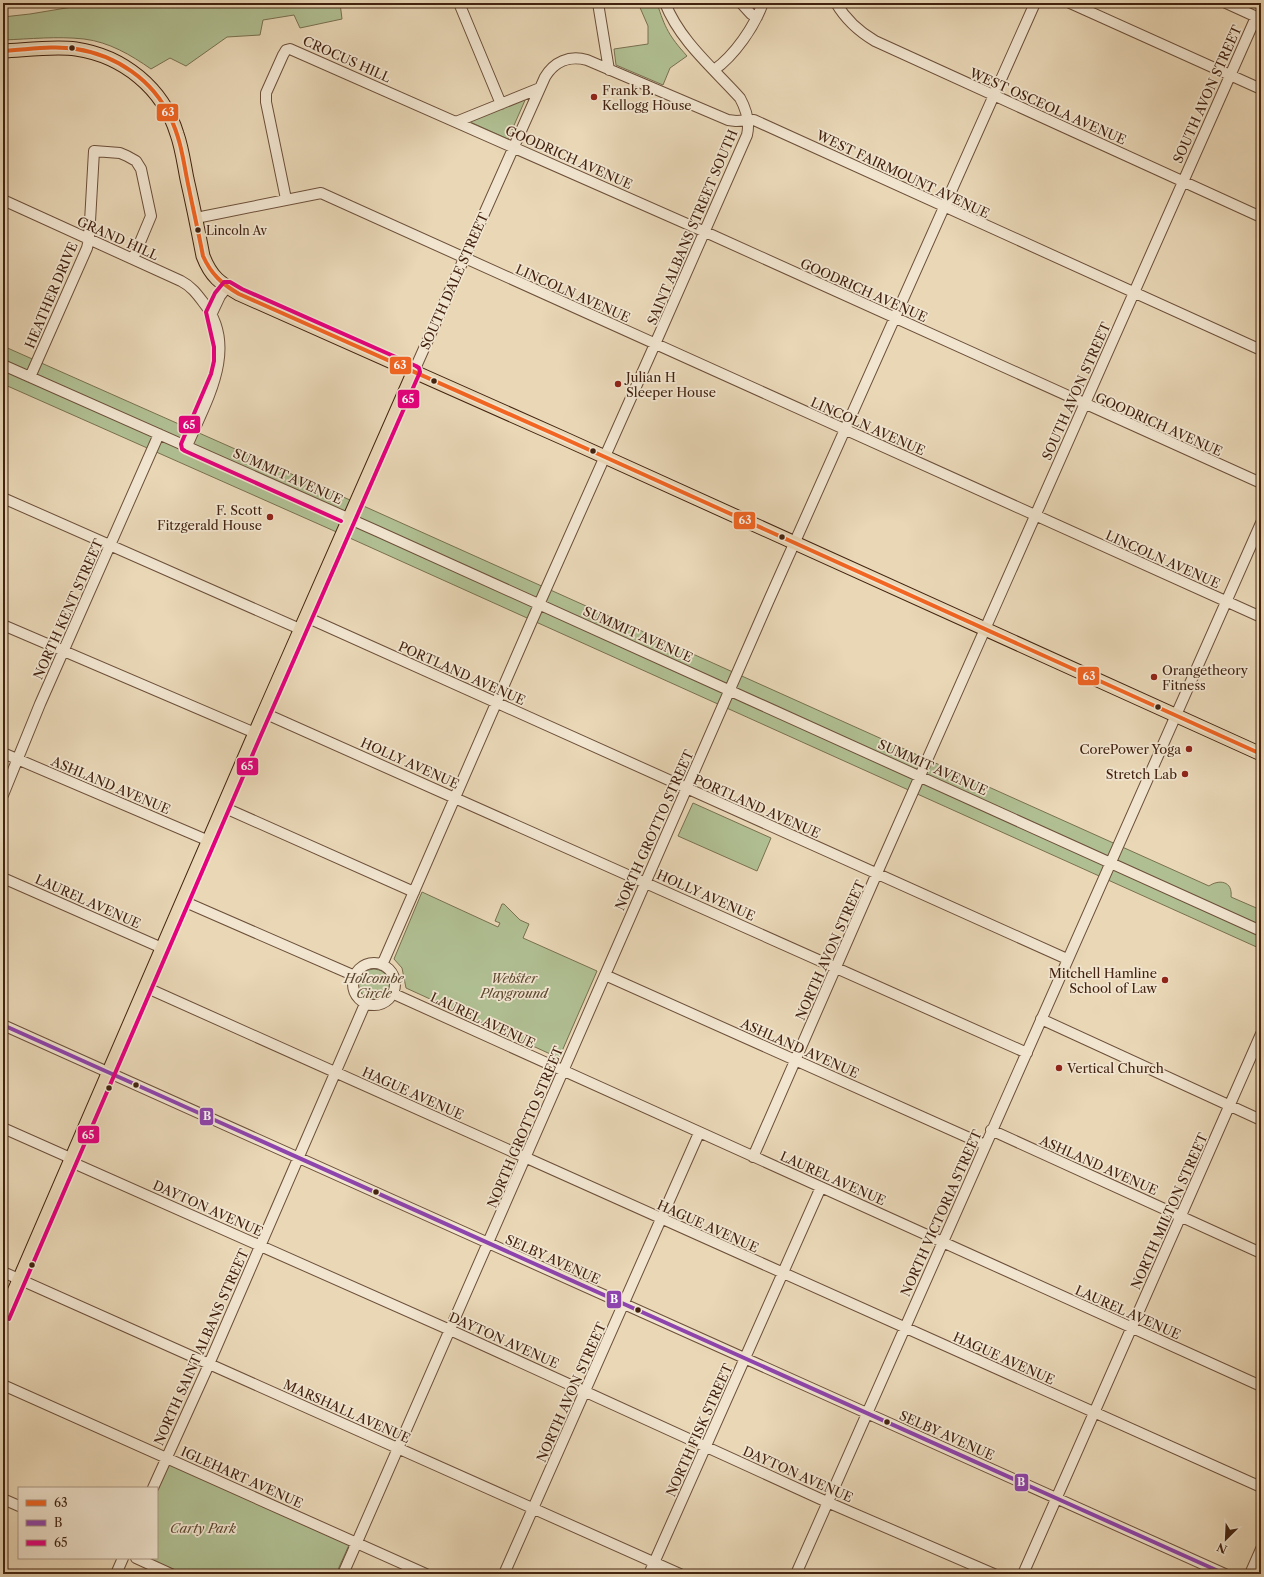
<svg xmlns="http://www.w3.org/2000/svg" width="1264" height="1577" viewBox="0 0 1264 1577" font-family="'Libre Caslon Text',serif">
<style>
.green{fill:#b0bf92;stroke:#797050}
.lines{fill:none;stroke-linecap:round;stroke-linejoin:round}
.minor-casing{stroke:#6c4f39;stroke-width:12}
.major-casing{stroke:#42220f;stroke-width:15}
.minor{stroke:#f1e5d0;stroke-width:10}
.major{stroke:#e9d7b6;stroke-width:13}
.bus-1-casing{stroke:#f1e5d0;stroke-width:7}
.bus-2-casing{stroke:#f1e5d0;stroke-width:7}
.bus-3-casing{stroke:#f1e5d0;stroke-width:7}
.bus-1{stroke:#f26522;stroke-width:4}
.bus-2{stroke:#8e44ad;stroke-width:4}
.bus-3{stroke:#e5007d;stroke-width:4}
.bus-dot{fill:#42220f;stroke:#f1e5d0;stroke-width:1.5}
.poi-dot{fill:#8f2418;stroke:#f1e5d0;stroke-width:1.5}
.labels{text-anchor:middle;stroke-width:3.5;stroke-linejoin:round;paint-order:stroke}
.bus-label{font-size:12px;fill:#42220f;stroke:#f1e5d0;text-anchor:start}
.street-label{font-size:13px;fill:#42220f;stroke:#f1e5d0}
.poi-label{font-size:13px;fill:#42220f;stroke:#f1e5d0;text-anchor:start}
.park-label{font-size:13px;font-style:italic;fill:#5e4930;stroke:#f1e5d0}
.line-badge{stroke:#f1e5d0;stroke-width:1.5}
.badge-label{font-size:11px;text-anchor:middle;font-weight:bold;fill:#fff}
</style>
<rect width="100%" height="100%" fill="#e9d7b6"/>
<filter id="stains"><feTurbulence type="fractalNoise" baseFrequency=".005" numOctaves="4"/><feColorMatrix values="0 0 0 0 .2 0 0 0 0 .09 0 0 0 0 .02 0 0 0 .5 -.17"/></filter>
<radialGradient id="worn" r=".72"><stop offset=".6" stop-color="#630" stop-opacity="0"/><stop offset="1" stop-color="#630" stop-opacity=".3"/></radialGradient>
<!-- green -->
<path class="green" d="M96,3H340L342,19L300,28L294,15L263,20L260,35L227,37L186,66L170,58L151,69C131,55 109,42 84,39C57,36 30,39 3,40V17L30,14Z
M638,3H657C665,28 669,36 687,56L670,68L663,85L616,65L614,49L648,44V26Z
M526,98L508,139L468,121Z
M3,346L368,508L1209,886C1219,879 1233,881 1231,897L1261,910V949L332,530L3,384Z
M693,803L771,838L757,871L678,836Z
M422,892L498,927L500,923L495,921L502,904H504L520,920L529,924L523,938L597,971L559,1058L406,988L402,968L394,959Z
M358 985a16 16 0 1 1 32 0a16 16 0 1 1-32 0Z
M169,1463L349,1545L336,1574H181L145,1558H157V1489Z"/>
<g class="lines">
<!-- minor casing -->
<g class="minor-casing">
<path id="minor" d="M459,3L501,104
M598,3L609,70
M741,3L751,14L757,17
M836,3C846,20 858,31 875,41L1261,217
M1070,3L1261,89
M1226,3L1261,19
M714,70C735,55 754,27 763,3
M456,122L540,88
M286,199L266,102V93L283,55L286,50L290,49L712,235L1261,483
M3,200L181,281C191,286 197,294 203,302C240,347 206,401 187,446
M196,218L321,193L1261,617
M212,313L220,296L227,287
M3,365L377,531L1261,931
M414,371L545,77C554,62 569,55 587,60L728,120L736,121L754,120L1261,350
M30,377L87,248L89,239L94,151L120,153L127,156L136,161L141,169L151,216L133,259
M3,498L300,629
M306,617L1067,959
M3,625L255,733
M264,713L1027,1053
M3,753L209,841
M3,795L40,704L159,434
M223,807L414,892
M3,878L162,948
M183,901L355,976
M353 984a21 21 0 1 1 42 0a21 21 0 1 1-42 0Z
M382,965L541,600L659,335L747,135C750,122 746,109 740,98C713,68 680,41 665,3
M605,975L985,1145
M145,987L1261,1487
M394,994L1261,1386
M1041,1019L1261,1120
M3,1025L1225,1574
M3,1128L66,1156L78,1165L450,1330L827,1502L994,1574
M991,1130L1261,1253
M753,1157L877,873L1256,17
M3,1272L680,1574
M3,1385L426,1574
M153,1488L206,1371L365,1004
M3,1499L19,1506
M136,1558L171,1574
M116,1574L123,1558
M343,1574L769,600L1035,3
M504,1574L699,1133
M649,1574L821,1187
M796,1574L1261,523
M1023,1574L1261,1034
M1250,1574L1261,1549"/>
</g>
<!-- major casing -->
<g class="major-casing">
<path id="major" d="M3,51C25,50 54,46 76,49C123,56 163,88 177,134C182,148 184,164 187,179C193,205 198,230 203,256C211,277 220,283 239,294L563,438L1261,754
M3,1317L255,733L414,371"/>
</g>
<!-- minor -->
<use href="#minor" class="minor"/>
<!-- major -->
<use href="#major" class="major"/>
<!-- bus-1 casing -->
<g class="bus-1-casing">
<path id="bus-1" d="M3,51C27,50 52,45 76,49C116,55 153,80 170,117C180,137 183,158 187,179C192,204 198,230 203,256C211,274 222,284 239,294L563,438L1261,754"/>
</g>
<!-- bus-2 casing -->
<g class="bus-2-casing">
<path id="bus-2" d="M3,1025L1225,1574"/>
</g>
<!-- bus-3 casing -->
<g class="bus-3-casing">
<path id="bus-3" d="M9,1319L261,735L420,372L419,368L416,366L242,289L230,282H224L215,293L206,312L214,347V361L211,374L181,444L182,449L185,451L341,521"/>
</g>
<!-- bus-1 -->
<use href="#bus-1" class="bus-1"/>
<!-- bus-2 -->
<use href="#bus-2" class="bus-2"/>
<!-- bus-3 -->
<use href="#bus-3" class="bus-3"/>
</g>
<!-- markers -->
<g class="bus-dot">
<circle cx="72" cy="48" r="3.5"/>
<circle cx="198" cy="230" r="3.5"/>
<circle cx="434" cy="381" r="3.5"/>
<circle cx="593" cy="451" r="3.5"/>
<circle cx="782" cy="537" r="3.5"/>
<circle cx="1158" cy="707" r="3.5"/>
<circle cx="136" cy="1085" r="3.5"/>
<circle cx="109" cy="1088" r="3.5"/>
<circle cx="376" cy="1192" r="3.5"/>
<circle cx="32" cy="1265" r="3.5"/>
<circle cx="638" cy="1310" r="3.5"/>
<circle cx="887" cy="1422" r="3.5"/>
</g>
<g class="poi-dot">
<circle cx="594" cy="97" r="4"/>
<circle cx="618" cy="384" r="4"/>
<circle cx="270" cy="517" r="4"/>
<circle cx="1154" cy="677" r="4"/>
<circle cx="1189" cy="749" r="4"/>
<circle cx="1185" cy="774" r="4"/>
<circle cx="1165" cy="980" r="4"/>
<circle cx="1059" cy="1068" r="4"/>
</g>
<g class="labels">
<!-- bus labels -->
<g class="bus-label">
<text x="206" y="235">Lincoln Av</text>
</g>
<!-- street labels -->
<g class="street-label">
<text transform="translate(347 59) rotate(24)" y="5">CROCUS HILL</text>
<text transform="translate(1207 94) rotate(-66)" y="5">SOUTH AVON STREET</text>
<text transform="translate(1048 106) rotate(24)" y="5">WEST OSCEOLA AVENUE</text>
<text transform="translate(569 157) rotate(24)" y="5">GOODRICH AVENUE</text>
<text transform="translate(903 174) rotate(25)" y="5">WEST FAIRMOUNT AVENUE</text>
<text transform="translate(692 227) rotate(-67)" y="5">SAINT ALBANS STREET SOUTH</text>
<text transform="translate(118 238) rotate(24)" y="5">GRAND HILL</text>
<text transform="translate(454 281) rotate(-66)" y="5">SOUTH DALE STREET</text>
<text transform="translate(864 290) rotate(24)" y="5">GOODRICH AVENUE</text>
<text transform="translate(573 293) rotate(24)" y="5">LINCOLN AVENUE</text>
<text transform="translate(51 295) rotate(-67)" y="5">HEATHER DRIVE</text>
<text transform="translate(1076 391) rotate(-66)" y="5">SOUTH AVON STREET</text>
<text transform="translate(1159 424) rotate(24)" y="5">GOODRICH AVENUE</text>
<text transform="translate(868 426) rotate(24)" y="5">LINCOLN AVENUE</text>
<text transform="translate(288 476) rotate(24)" y="5">SUMMIT AVENUE</text>
<text transform="translate(1163 559) rotate(24)" y="5">LINCOLN AVENUE</text>
<text transform="translate(68 609) rotate(-66)" y="5">NORTH KENT STREET</text>
<text transform="translate(638 634) rotate(24)" y="5">SUMMIT AVENUE</text>
<text transform="translate(462 673) rotate(24)" y="5">PORTLAND AVENUE</text>
<text transform="translate(410 763) rotate(24)" y="5">HOLLY AVENUE</text>
<text transform="translate(933 767) rotate(24)" y="5">SUMMIT AVENUE</text>
<text transform="translate(111 785) rotate(23)" y="5">ASHLAND AVENUE</text>
<text transform="translate(757 806) rotate(24)" y="5">PORTLAND AVENUE</text>
<text transform="translate(654 830) rotate(-66)" y="5">NORTH GROTTO STREET</text>
<text transform="translate(706 895) rotate(24)" y="5">HOLLY AVENUE</text>
<text transform="translate(88 901) rotate(24)" y="5">LAUREL AVENUE</text>
<text transform="translate(830 950) rotate(-66)" y="5">NORTH AVON STREET</text>
<text transform="translate(483 1020) rotate(25)" y="5">LAUREL AVENUE</text>
<text transform="translate(800 1048) rotate(24)" y="5">ASHLAND AVENUE</text>
<text transform="translate(413 1093) rotate(24)" y="5">HAGUE AVENUE</text>
<text transform="translate(525 1127) rotate(-67)" y="5">NORTH GROTTO STREET</text>
<text transform="translate(1099 1165) rotate(24)" y="5">ASHLAND AVENUE</text>
<text transform="translate(833 1178) rotate(24)" y="5">LAUREL AVENUE</text>
<text transform="translate(208 1208) rotate(24)" y="5">DAYTON AVENUE</text>
<text transform="translate(1169 1211) rotate(-66)" y="5">NORTH MILTON STREET</text>
<text transform="translate(941 1213) rotate(-66)" y="5">NORTH VICTORIA STREET</text>
<text transform="translate(708 1226) rotate(24)" y="5">HAGUE AVENUE</text>
<text transform="translate(553 1259) rotate(24)" y="5">SELBY AVENUE</text>
<text transform="translate(1128 1312) rotate(24)" y="5">LAUREL AVENUE</text>
<text transform="translate(504 1340) rotate(24)" y="5">DAYTON AVENUE</text>
<text transform="translate(201 1347) rotate(-66)" y="5">NORTH SAINT ALBANS STREET</text>
<text transform="translate(1004 1358) rotate(24)" y="5">HAGUE AVENUE</text>
<text transform="translate(571 1392) rotate(-66)" y="5">NORTH AVON STREET</text>
<text transform="translate(347 1411) rotate(24)" y="5">MARSHALL AVENUE</text>
<text transform="translate(699 1430) rotate(-66)" y="5">NORTH FISK STREET</text>
<text transform="translate(947 1435) rotate(24)" y="5">SELBY AVENUE</text>
<text transform="translate(798 1474) rotate(24)" y="5">DAYTON AVENUE</text>
<text transform="translate(242 1477) rotate(24)" y="5">IGLEHART AVENUE</text>
</g>
<!-- poi labels -->
<g class="poi-label">
<text x="602" y="95">Frank B.<tspan x="602" dy="15">Kellogg House</tspan></text>
<text x="626" y="382">Julian H<tspan x="626" dy="15">Sleeper House</tspan></text>
<text x="262" y="515" text-anchor="end">F. Scott<tspan x="262" dy="15">Fitzgerald House</tspan></text>
<text x="1162" y="675">Orangetheory<tspan x="1162" dy="15">Fitness</tspan></text>
<text x="1181" y="754" text-anchor="end">CorePower Yoga</text>
<text x="1177" y="779" text-anchor="end">Stretch Lab</text>
<text x="1157" y="978" text-anchor="end">Mitchell Hamline<tspan x="1157" dy="15">School of Law</tspan></text>
<text x="1067" y="1073">Vertical Church</text>
</g>
<!-- park labels -->
<g class="park-label">
<text x="374" y="983">Holcombe<tspan x="374" dy="15">Circle</tspan></text>
<text x="514" y="983">Webster<tspan x="514" dy="15">Playground</tspan></text>
<text x="203" y="1533">Carty Park</text>
</g>
</g>
<g class="line-badge">
<rect x="156" y="103" width="23" height="19" rx="4" fill="#f26522"/>
<rect x="389" y="356" width="23" height="19" rx="4" fill="#f26522"/>
<rect x="397" y="389" width="23" height="20" rx="4" fill="#e5007d"/>
<rect x="178" y="415" width="23" height="19" rx="4" fill="#e5007d"/>
<rect x="733" y="511" width="23" height="19" rx="4" fill="#f26522"/>
<rect x="1077" y="666" width="23" height="20" rx="4" fill="#f26522"/>
<rect x="236" y="757" width="23" height="19" rx="4" fill="#e5007d"/>
<rect x="199" y="1107" width="15" height="19" rx="4" fill="#8e44ad"/>
<rect x="77" y="1125" width="23" height="19" rx="4" fill="#e5007d"/>
<rect x="606" y="1290" width="16" height="19" rx="4" fill="#8e44ad"/>
<rect x="1014" y="1473" width="15" height="19" rx="4" fill="#8e44ad"/>
</g>
<g class="badge-label">
<text x="168" y="116">63</text>
<text x="400" y="369">63</text>
<text x="408" y="403">65</text>
<text x="189" y="429">65</text>
<text x="745" y="524">63</text>
<text x="1089" y="680">63</text>
<text x="247" y="770">65</text>
<text x="207" y="1120">B</text>
<text x="88" y="1139">65</text>
<text x="614" y="1303">B</text>
<text x="1021" y="1486">B</text>
</g>
<!-- margin -->
<rect width="1264" height="1577" fill="none" stroke="#e9d7b6" stroke-width="16"/>
<rect x="4" y="4" width="1256" height="1569" fill="none" stroke="#42220f" stroke-width="2"/>
<rect x="8" y="8" width="1248" height="1561" fill="none" stroke="#42220f"/>
<!-- legend -->
<rect x="18" y="1487" width="140" height="72" fill="#f1e5d0" stroke="#ab9783"/>
<rect x="26" y="1500" width="20" height="6" fill="#f26522" stroke="#ab9783"/>
<text x="54" y="1507" font-size="12" fill="#42220f">63</text>
<rect x="26" y="1520" width="20" height="6" fill="#8e44ad" stroke="#ab9783"/>
<text x="54" y="1527" font-size="12" fill="#42220f">B</text>
<rect x="26" y="1540" width="20" height="6" fill="#e5007d" stroke="#ab9783"/>
<text x="54" y="1547" font-size="12" fill="#42220f">65</text>
<!-- north arrow -->
<g transform="translate(1226 1539) rotate(204)" stroke="#f1e5d0" stroke-width="3" paint-order="stroke">
<path d="M0-3L7 15L0 10L-7 15Z" fill="#42220f"/>
<text y="-6" font-size="11" font-weight="bold" text-anchor="middle" fill="#42220f">N</text>
</g>
<rect width="100%" height="100%" filter="url(#stains)"/>
<rect width="100%" height="100%" fill="url(#worn)"/>
</svg>
